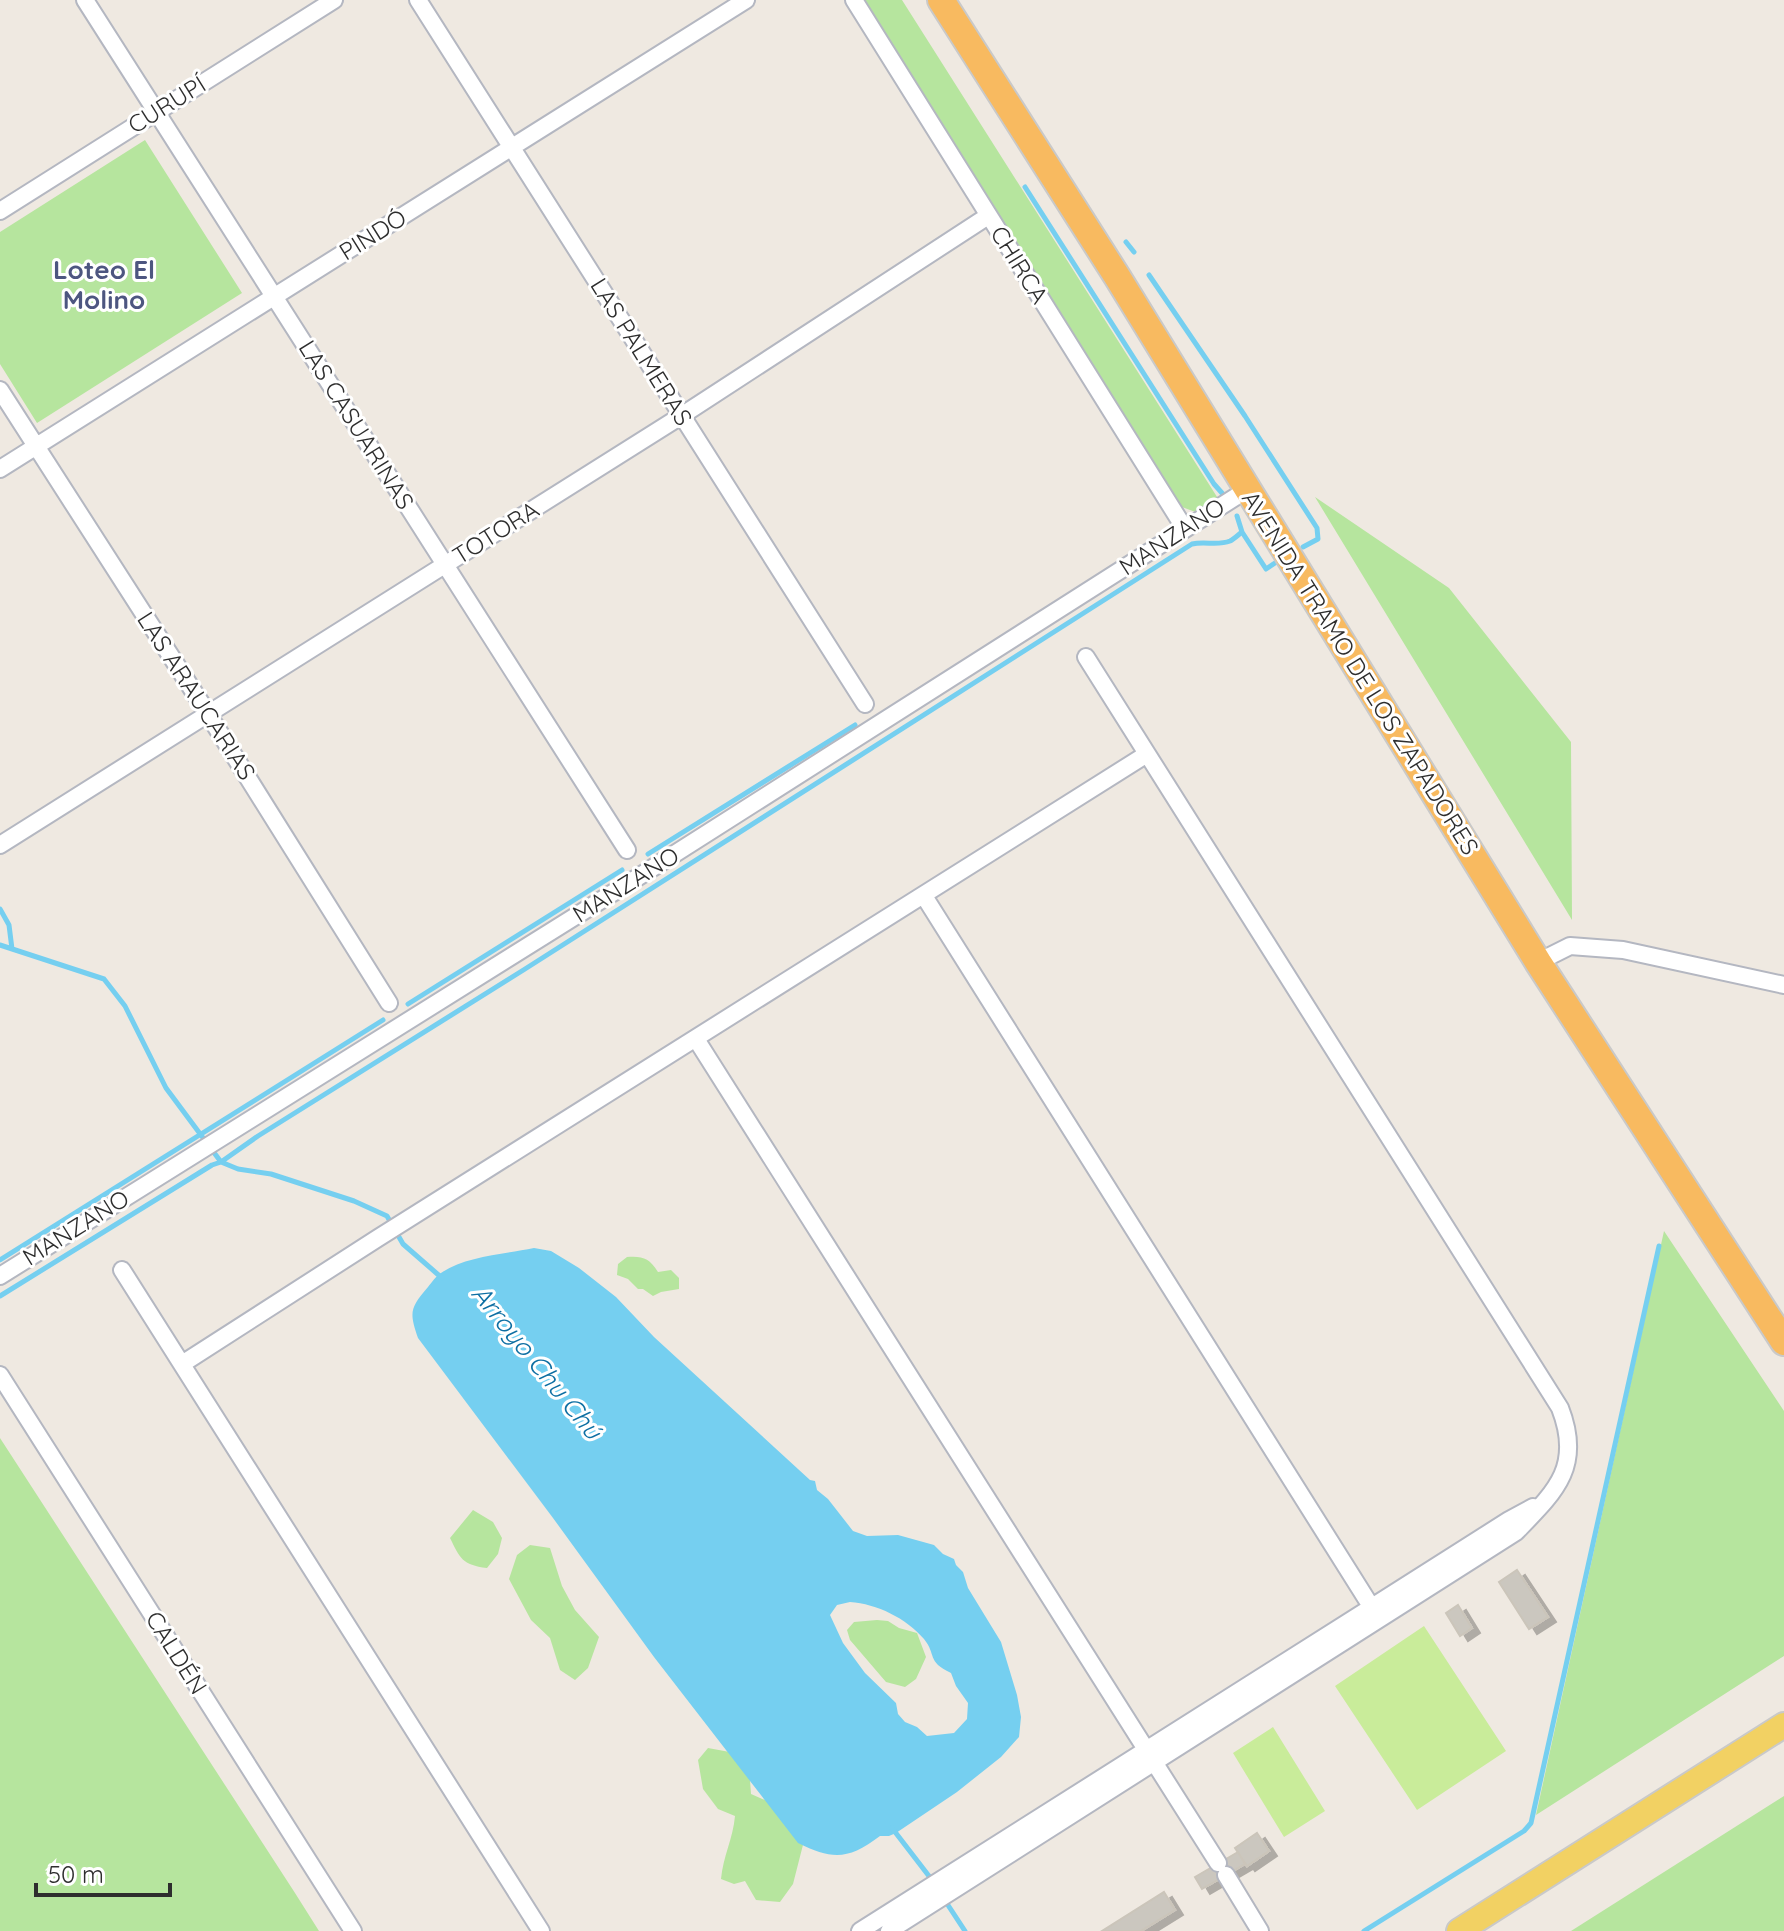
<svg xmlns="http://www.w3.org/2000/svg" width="1784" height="1931" viewBox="0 0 1784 1931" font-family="Quicksand,sans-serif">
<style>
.green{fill:#b6e59e}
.pitch{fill:#c9ec9a}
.water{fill:#75cff0;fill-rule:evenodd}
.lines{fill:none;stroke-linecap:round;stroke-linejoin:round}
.stream{stroke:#75cff0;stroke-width:5}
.building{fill:#cbc7bf;stroke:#cbc5ba;stroke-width:2;filter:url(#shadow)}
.minor-casing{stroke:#b4b7c1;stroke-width:20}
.primary-casing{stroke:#c9c9c9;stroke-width:28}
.trunk-casing{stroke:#c9c9c9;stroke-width:30}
.minor{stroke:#fff;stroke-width:16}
.primary{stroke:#f2d163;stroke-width:24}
.trunk{stroke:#f8ba60;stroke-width:26}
.labels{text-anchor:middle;stroke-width:6;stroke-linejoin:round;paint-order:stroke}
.street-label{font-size:24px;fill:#2e2e2e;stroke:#fff}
.neighbourhood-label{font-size:26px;font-weight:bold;fill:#4d5680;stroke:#fff}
.water-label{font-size:26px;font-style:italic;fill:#0d6fa3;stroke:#fff}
</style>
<defs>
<filter id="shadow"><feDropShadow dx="8" dy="5" stdDeviation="0" flood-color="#0004"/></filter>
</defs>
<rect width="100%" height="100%" fill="#efe9e1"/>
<!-- green -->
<path class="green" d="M865,0H902L1219,500L1198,513L1182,507Z
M145,140L242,293L37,423L0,364V232Z
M1315,497L1449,588L1571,742L1572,920Z
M1664,1231L1784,1411V1656L1536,1815Z
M627,1257C643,1256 649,1258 658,1272L671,1270L679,1278V1289L661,1292L653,1296L643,1289H638L628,1279L617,1275L618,1264Z
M0,1438L295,1893L319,1931H0Z
M473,1510L493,1522L502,1538L498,1554L487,1568C462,1565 460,1558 450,1538Z
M530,1545L550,1548L562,1586L575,1610L599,1637L588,1668L575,1680L560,1670L550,1638L531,1620L509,1579L517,1555Z
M877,1620L888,1621L899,1628L917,1633L926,1657L916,1679L905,1687L886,1682L850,1640L847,1630L854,1622Z
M708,1748L735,1753L749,1766L751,1794L774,1804L805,1837L793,1884L780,1902L756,1900L745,1881L734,1884L721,1879C723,1856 733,1839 735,1816L718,1809L703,1789L698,1760Z
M1784,1796V1931H1571Z"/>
<!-- pitch -->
<path class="pitch" d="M1424,1626L1506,1751L1417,1810L1335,1686Z
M1273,1727L1325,1811L1284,1837L1233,1753Z"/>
<!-- water -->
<path class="water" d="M534,1248L551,1251L579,1268L616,1297L654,1337L810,1480L815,1481L817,1490L828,1499L853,1531L867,1536L898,1535L934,1545L943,1554L954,1559L956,1565L963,1572L968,1588L1001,1642L1017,1695L1021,1717L1019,1737L1001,1757L957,1792L896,1833L889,1836H880C848,1860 833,1860 798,1843L654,1657L553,1518L418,1338C409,1312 410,1308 428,1287C432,1282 436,1276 441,1273C465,1256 505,1254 534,1248ZM850,1602C877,1604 906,1618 924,1639C937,1655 926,1661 951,1673L956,1686L968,1703L967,1719L954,1733L927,1736L917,1727L905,1722L898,1714L896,1703L865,1673L843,1643L830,1615L837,1605Z"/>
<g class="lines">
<!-- stream -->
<path class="stream" d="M1025,187L1214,484L1222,493
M1126,242L1134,252
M1149,275L1245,416L1317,528L1318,539L1303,547
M1237,516L1242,532
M648,854L855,725
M0,909L9,925L12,949
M0,945L104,979L125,1006L166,1088L221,1162L238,1169L271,1174L354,1201L387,1216L403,1244L442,1278
M408,1004L622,870
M0,1260L383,1020
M0,1296L212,1165L221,1162L258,1136L525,969L1192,544C1205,541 1218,546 1230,541C1234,539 1238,535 1242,532L1266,569L1275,563
M892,1828L932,1880
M944,1899L965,1931
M1364,1931L1524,1831L1531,1823L1659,1246"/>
</g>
<!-- building -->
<path class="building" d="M1517,1570L1548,1617L1529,1629L1499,1582Z
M1458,1605L1472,1628L1460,1636L1446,1613Z
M1257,1833L1269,1851L1247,1866L1235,1848Z
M1238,1852L1245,1864L1202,1889L1195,1877Z
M1164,1892L1175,1910L1141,1931H1102Z"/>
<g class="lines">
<!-- minor casing -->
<g class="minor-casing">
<path id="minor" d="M85,0L627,850
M418,0L865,704
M854,0L1185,529
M0,211L334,0
M0,390L208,714L389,1003
M0,469L746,0
M0,845L681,416L988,216
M924,896L1379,1619
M1538,962L1570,946L1623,950L1784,985
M696,1039L1218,1863
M122,1270L541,1931
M0,1276L643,874L1248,489
M182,1364L378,1238L1147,754
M0,1375L353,1931
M1226,1875L1260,1931
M860,1931L1372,1607L1509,1520L1533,1507
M889,1931L1516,1532C1555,1492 1583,1467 1560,1408L1086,657"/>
</g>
<!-- primary casing -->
<g class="primary-casing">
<path id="primary" d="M1459,1931L1784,1725"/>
</g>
<!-- trunk casing -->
<g class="trunk-casing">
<path id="trunk" d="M941,0L1118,278L1538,962L1784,1342"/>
</g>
<!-- minor -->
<use href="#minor" class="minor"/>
<!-- primary -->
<use href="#primary" class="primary"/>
<!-- trunk -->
<use href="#trunk" class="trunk"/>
</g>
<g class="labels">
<!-- street labels -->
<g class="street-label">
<text transform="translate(167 105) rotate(-32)" y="8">CURUPÍ</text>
<text transform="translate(373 235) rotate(-32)" y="8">PINDÓ</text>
<text transform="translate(1019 265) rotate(58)" y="8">CHIRCA</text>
<text transform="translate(641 352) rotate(58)" y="8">LAS PALMERAS</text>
<text transform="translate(356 425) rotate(58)" y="8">LAS CASUARINAS</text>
<text transform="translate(496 533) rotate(-32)" y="8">TOTORA</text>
<text transform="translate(1172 537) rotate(-33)" y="8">MANZANO</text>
<text transform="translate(1360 673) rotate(58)" y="8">AVENIDA TRAMO DE LOS ZAPADORES</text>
<text transform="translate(196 696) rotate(57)" y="8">LAS ARAUCARIAS</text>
<text transform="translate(626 885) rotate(-32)" y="8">MANZANO</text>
<text transform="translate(76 1228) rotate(-32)" y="8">MANZANO</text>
<text transform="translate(176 1653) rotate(58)" y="8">CALDÉN</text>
</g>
<!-- neighbourhood labels -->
<g class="neighbourhood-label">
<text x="104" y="279">Loteo El<tspan x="104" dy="30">Molino</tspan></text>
</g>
<!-- water labels -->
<g class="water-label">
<text transform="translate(537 1362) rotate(51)" y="9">Arroyo Chu Chú</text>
</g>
</g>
<!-- scale -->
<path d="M36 1883v12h134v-12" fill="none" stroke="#2e2e2e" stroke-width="4"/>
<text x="48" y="1883" font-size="24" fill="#2e2e2e" stroke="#ffffff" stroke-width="6" paint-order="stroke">50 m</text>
</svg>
